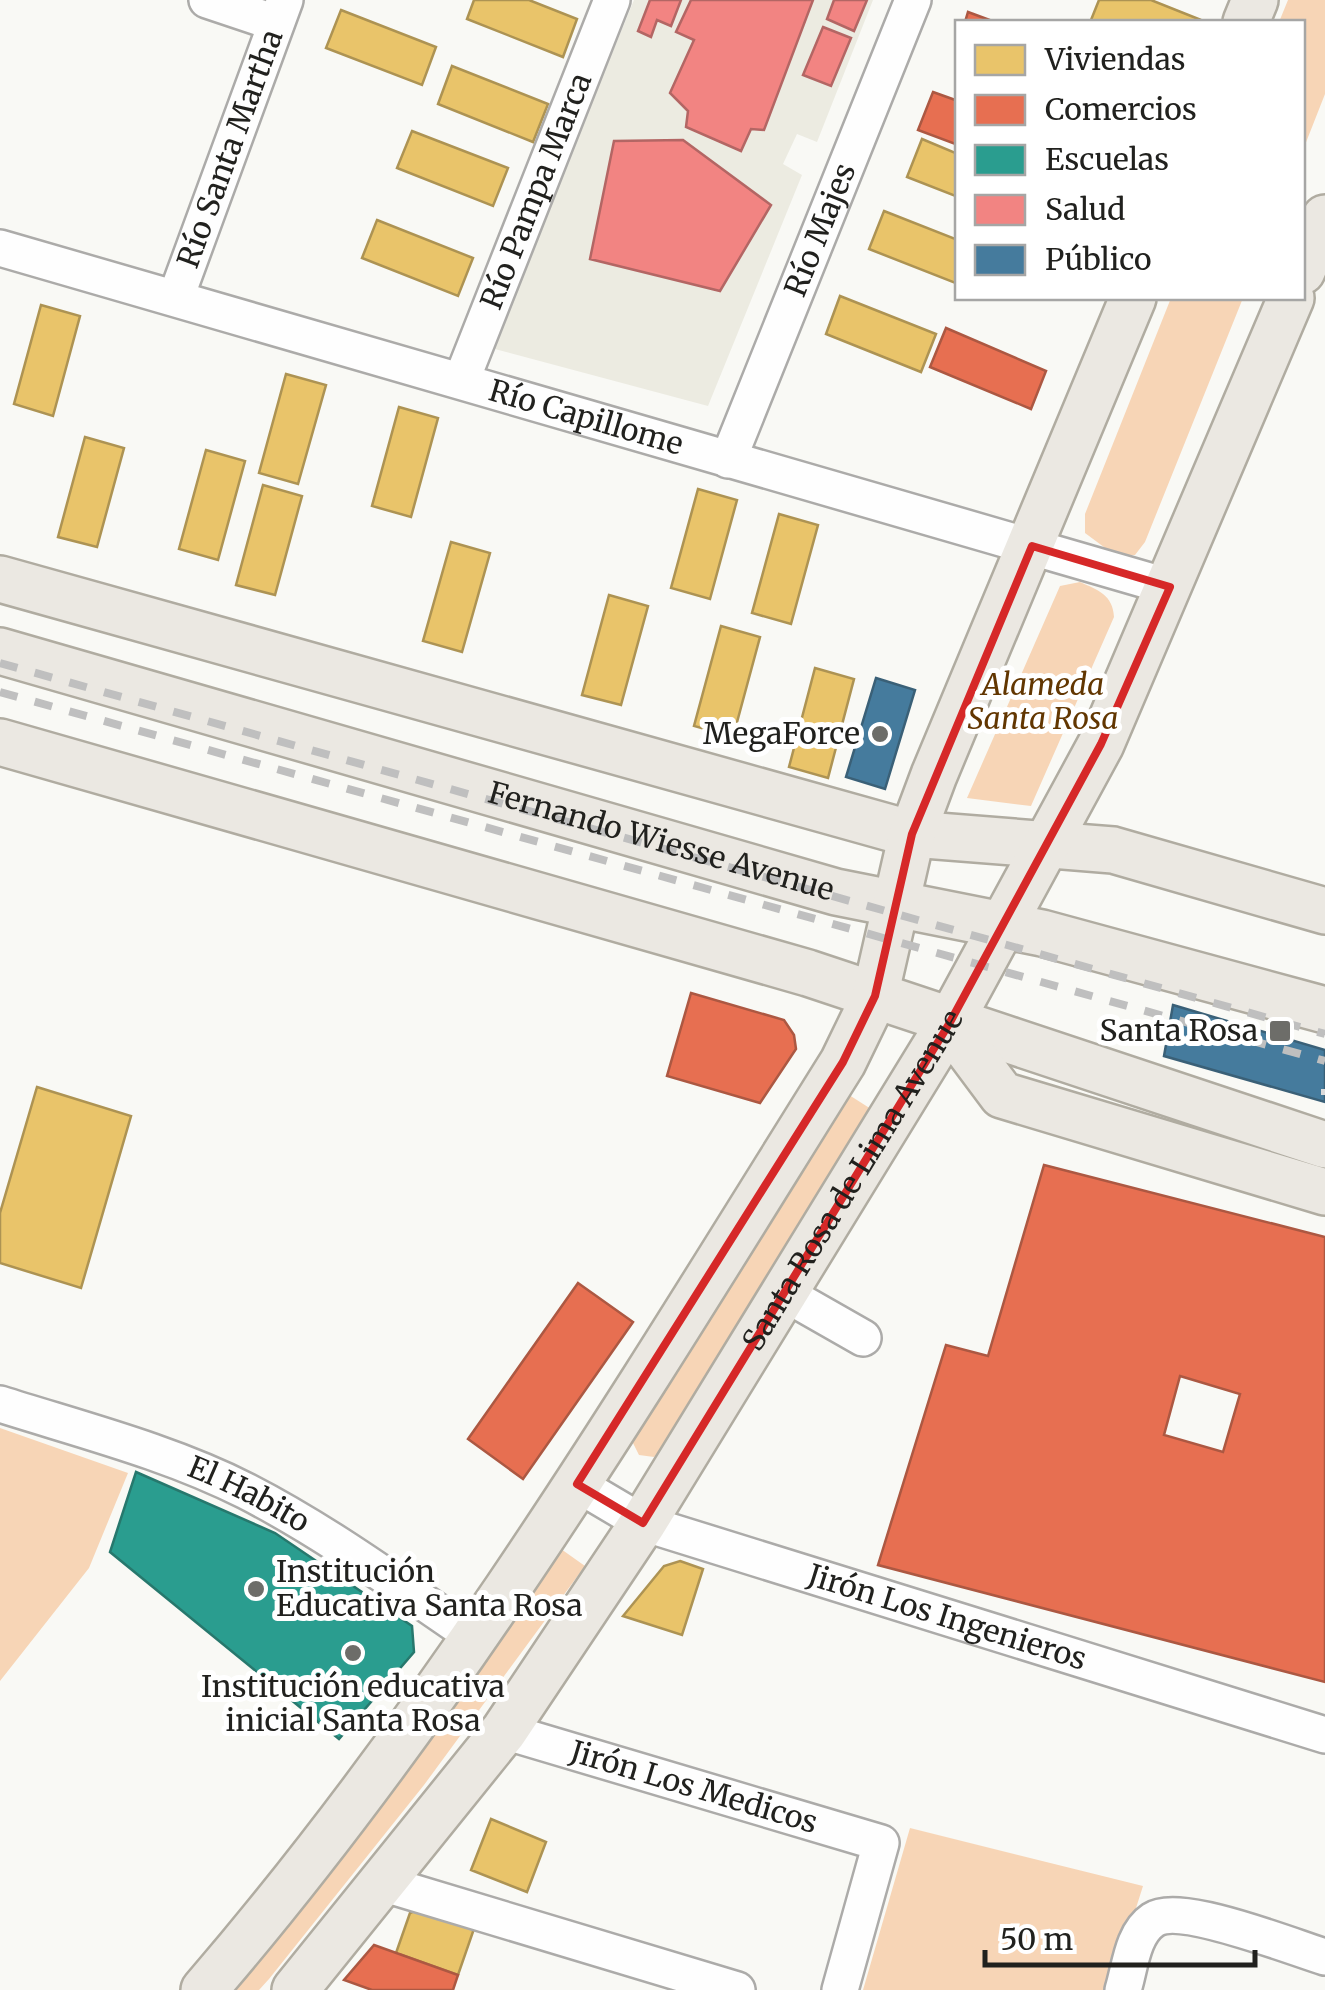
<svg xmlns="http://www.w3.org/2000/svg" width="1325" height="1990" viewBox="0 0 1325 1990" font-family="Merriweather,serif">
<style>
.built{fill:#ecebe1}
.green{fill:#f7d5b6}
.homes{fill:#e9c46a;stroke:#ad9353;stroke-width:2.5}
.shops{fill:#e76f51;stroke:#ac5842;stroke-width:2.5;fill-rule:evenodd}
.schools{fill:#2a9d8f;stroke:#27786d;stroke-width:2.5}
.health{fill:#f28482;stroke:#b36664;stroke-width:2.5}
.public{fill:#457b9d;stroke:#3a6077;stroke-width:2.5}
.lines{fill:none;stroke-linecap:round;stroke-linejoin:round}
.minor-casing{stroke:#acaba9;stroke-width:40}
.major-casing{stroke:#b0aca1;stroke-width:50}
.path{stroke:#dbdbdb;stroke-width:6;stroke-dasharray:5 8;stroke-linecap:butt}
.minor{stroke:#fefefe;stroke-width:35}
.major{stroke:#ebe8e2;stroke-width:45}
.rail{stroke:#bfbfbf;stroke-width:8;stroke-dasharray:18 18;stroke-linecap:butt}
.marked{fill:none;stroke:#d62828;stroke-width:8;stroke-linejoin:round}
.poi-dot{fill:#6d6d69;stroke:#fff;stroke-width:4}
.labels{text-anchor:middle;stroke-width:10;stroke-linejoin:round;paint-order:stroke}
.street-label{font-size:30px;fill:#21211e;stroke:#fff}
.park-label{font-size:30px;font-style:italic;fill:#623601;stroke:#fff}
.poi-label{font-size:30px;fill:#21211e;stroke:#fff;text-anchor:end}
</style>
<rect width="100%" height="100%" fill="#f9f9f5"/>
<!-- built -->
<path class="built" d="M634,0H873L817,142L797,134L783,164L802,175L708,406L491,348Z"/>
<!-- green -->
<path class="green" d="M1288,0H1325V94L1303,150L1302,22H1279Z
M1171,298H1243L1145,542L1135,555L1116,556L1085,533V514Z
M1080,582C1098,590 1113,595 1114,617L1031,806L967,798L1060,586Z
M846,1093L871,1109L663,1449L654,1457L639,1455L632,1441Z
M0,1428L128,1473L89,1568L0,1681Z
M561,1549L585,1566L424,1785L269,1979L259,1990H234L356,1840L477,1675Z
M910,1828L1143,1886L1110,1990H863Z"/>
<!-- homes -->
<path class="homes" d="M474,0H529L577,19L563,57L467,19Z
M1099,0H1151L1201,20L1097,22L1091,20Z
M341,10L436,47L422,85L326,48Z
M452,66L548,104L533,142L438,104Z
M412,131L508,168L493,206L397,168Z
M922,139L958,154V197L907,177Z
M884,211L958,240V284L869,249Z
M377,220L473,258L458,296L362,258Z
M840,296L936,334L921,372L826,334Z
M41,305L80,316L53,416L14,404Z
M286,374L326,385L298,484L259,473Z
M399,407L438,418L411,517L372,506Z
M85,437L124,448L97,547L58,537Z
M206,450L245,461L218,560L179,549Z
M263,485L302,496L275,595L236,585Z
M698,489L737,500L710,599L671,588Z
M779,514L818,525L791,624L752,613Z
M451,542L490,553L462,652L423,641Z
M609,595L648,606L621,705L582,695Z
M721,626L760,637L733,737L694,726Z
M815,668L854,679L828,778L789,767Z
M37,1087L131,1116L81,1288L0,1263V1213Z
M680,1561L703,1569L682,1635L623,1616L664,1566Z
M491,1819L546,1842L527,1892L471,1870Z
M425,1906L476,1923L458,1975L396,1953L410,1913Z"/>
<!-- shops -->
<path class="shops" d="M968,12L995,22H965Z
M933,92L958,101V145L918,130Z
M946,328L1046,371L1031,409L930,367Z
M691,993L784,1020L794,1035L796,1049L760,1103L667,1076Z
M1044,1165L1325,1237V1682L878,1565L946,1345L988,1356ZM1180,1376L1240,1394L1223,1452L1164,1435Z
M578,1283L633,1322L523,1479L468,1439Z
M374,1945L458,1975L453,1990H372L344,1980Z"/>
<!-- schools -->
<path class="schools" d="M136,1472L275,1533L412,1626L414,1652L339,1739L110,1552Z"/>
<!-- health -->
<path class="health" d="M650,0H681L671,26L657,20L651,37L638,31Z
M691,0H813L764,130L751,129L741,151L686,127L688,111L670,93L694,40L676,32Z
M834,0H867L854,31L827,19Z
M823,27L851,38L831,86L803,75Z
M683,140L771,205L720,291L590,259L614,141Z"/>
<!-- public -->
<path class="public" d="M876,678L915,690L885,789L846,777Z
M1173,1005L1325,1050V1102L1164,1056Z"/>
<g class="lines">
<!-- minor casing -->
<g class="minor-casing">
<g id="minor">
<path d="M207,0L276,23"/>
<path id="s1" d="M0,248L1170,587"/>
<path id="s2" d="M176,297L285,0"/>
<path id="s3" d="M462,379L612,0"/>
<path id="s4" d="M728,460L913,0"/>
<path d="M784,1293L863,1338"/>
<path id="s5" d="M0,1404C82,1430 169,1452 246,1491C326,1532 399,1586 473,1636"/>
<path id="s6" d="M577,1484L643,1523L1325,1735"/>
<path id="s7" d="M504,1731L881,1843L840,1990"/>
<path d="M385,1884L737,1990"/>
<path d="M1123,1990C1130,1968 1132,1934 1153,1920C1180,1902 1292,1947 1325,1957"/>
</g>
</g>
<!-- major casing -->
<g class="major-casing">
<g id="major">
<path d="M1246,22L1255,0"/>
<path d="M1302,271L1325,218"/>
<path d="M0,579L912,834L1113,850L1325,911"/>
<path id="s8" d="M0,651L836,892L1042,933L1325,1010"/>
<path d="M0,742L808,973L1325,1145"/>
<path d="M949,1024L1002,1095L1325,1192"/>
<path d="M204,1990C450,1705 644,1380 843,1062L875,996L912,834L934,775L1133,298"/>
<path id="s9" d="M295,1990L504,1731L643,1523L949,1024L1101,744L1291,298"/>
</g>
</g>
<!-- path -->
<path class="path" d="M1321,1092H1325"/>
<!-- minor -->
<use href="#minor" class="minor"/>
<!-- major -->
<use href="#major" class="major"/>
<!-- rail -->
<path class="rail" d="M0,663L1325,1034
M0,692L1325,1061"/>
</g>
<!-- marked area -->
<path class="marked" d="M1032,546L1170,587L1101,744L949,1024L643,1523L577,1484L843,1062L875,996L912,834Z"/>
<!-- markers -->
<g class="poi-dot">
<circle cx="880" cy="734" r="10"/>
<rect x="1268" y="1019" width="24" height="24" rx="5"/>
<circle cx="256" cy="1589" r="10"/>
<circle cx="353" cy="1653" r="10"/>
</g>
<g class="labels">
<!-- street labels -->
<g class="street-label">
<text dy="10" stroke="none"><textPath href="#s2" startOffset="158">Río Santa Martha</textPath></text>
<text dy="10" stroke="none"><textPath href="#s3" startOffset="202">Río Pampa Marca</textPath></text>
<text dy="10" stroke="none"><textPath href="#s4" startOffset="248">Río Majes</textPath></text>
<text dy="10" stroke="none"><textPath href="#s1" startOffset="610">Río Capillome</textPath></text>
<text dy="10" stroke="none"><textPath href="#s8" startOffset="688">Fernando Wiesse Avenue</textPath></text>
<text dy="10" stroke="none"><textPath href="#s9" startOffset="985">Santa Rosa de Lima Avenue</textPath></text>
<text dy="10" stroke="none"><textPath href="#s5" startOffset="265">El Habito</textPath></text>
<text dy="10" stroke="none"><textPath href="#s6" startOffset="395">Jirón Los Ingenieros</textPath></text>
<text dy="10" stroke="none"><textPath href="#s7" startOffset="198">Jirón Los Medicos</textPath></text>
</g>
<!-- park labels -->
<g class="park-label">
<text x="1043" y="695">Alameda<tspan x="1043" dy="34">Santa Rosa</tspan></text>
</g>
<!-- poi labels -->
<g class="poi-label">
<text x="860" y="744">MegaForce</text>
<text x="1258" y="1041">Santa Rosa</text>
<text x="276" y="1582" text-anchor="start">Institución<tspan x="276" dy="34">Educativa Santa Rosa</tspan></text>
<text x="353" y="1697" text-anchor="middle">Institución educativa<tspan x="353" dy="34">inicial Santa Rosa</tspan></text>
</g>
</g>
<!-- legend -->
<rect x="955" y="20" width="350" height="280" fill="#ffffff" stroke="#a6a6a5" stroke-width="2.5"/>
<rect x="975" y="45" width="50" height="30" fill="#e9c46a" stroke="#a6a6a5" stroke-width="2.5"/>
<text x="1045" y="70" font-size="30" fill="#21211e">Viviendas</text>
<rect x="975" y="95" width="50" height="30" fill="#e76f51" stroke="#a6a6a5" stroke-width="2.5"/>
<text x="1045" y="120" font-size="30" fill="#21211e">Comercios</text>
<rect x="975" y="145" width="50" height="30" fill="#2a9d8f" stroke="#a6a6a5" stroke-width="2.5"/>
<text x="1045" y="170" font-size="30" fill="#21211e">Escuelas</text>
<rect x="975" y="195" width="50" height="30" fill="#f28482" stroke="#a6a6a5" stroke-width="2.5"/>
<text x="1045" y="220" font-size="30" fill="#21211e">Salud</text>
<rect x="975" y="245" width="50" height="30" fill="#457b9d" stroke="#a6a6a5" stroke-width="2.5"/>
<text x="1045" y="270" font-size="30" fill="#21211e">Público</text>
<!-- scale -->
<path d="M985 1950v15h270v-15" fill="none" stroke="#21211e" stroke-width="5"/>
<text x="1000" y="1950" font-size="30" fill="#21211e" stroke="#ffffff" stroke-width="8" paint-order="stroke">50 m</text>
</svg>
